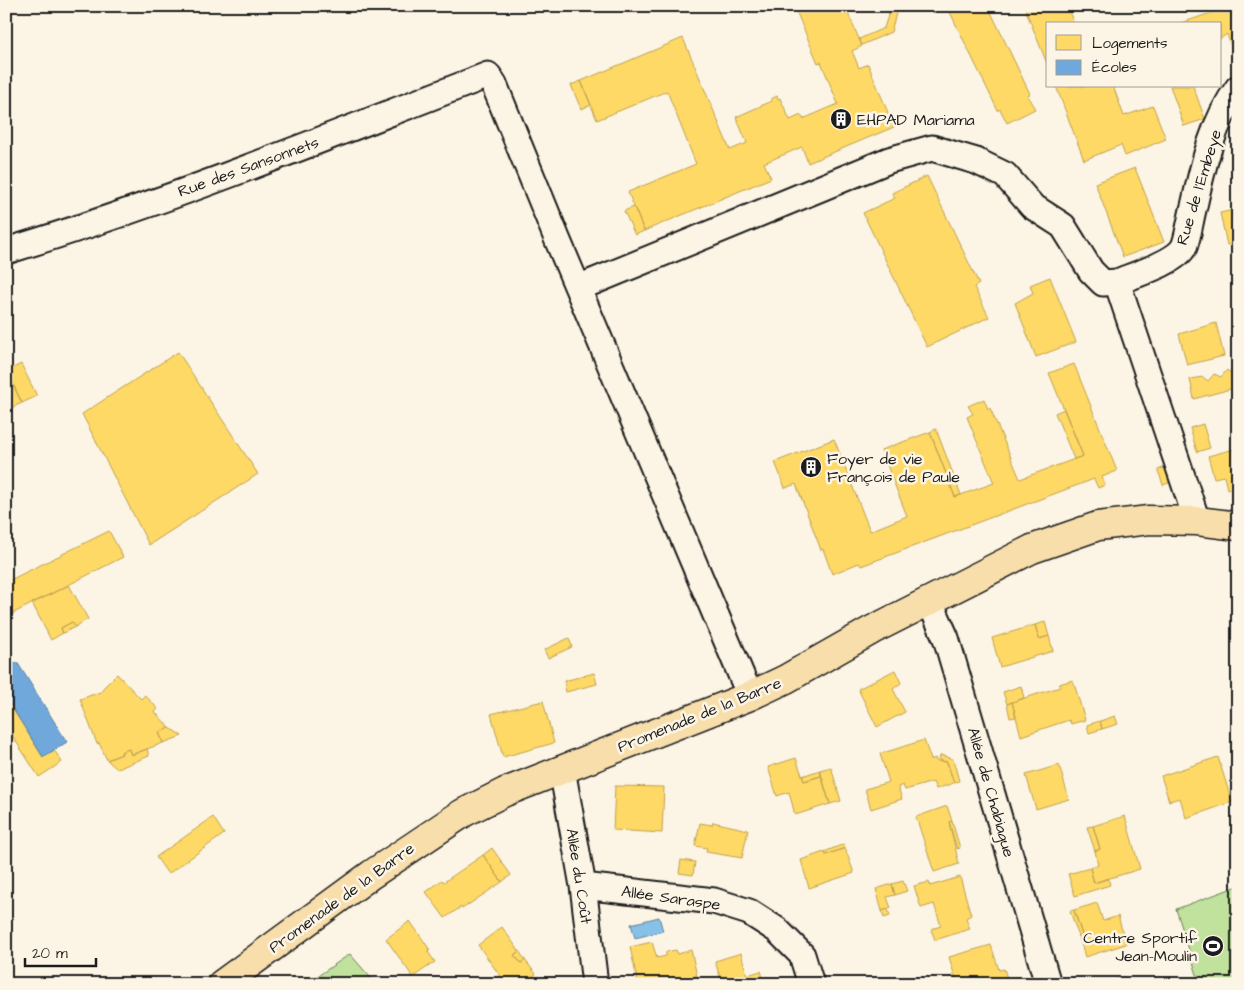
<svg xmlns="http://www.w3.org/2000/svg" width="1244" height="990" viewBox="0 0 1244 990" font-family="'Architects Daughter',sans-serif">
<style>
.green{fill:#c0e29c;stroke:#6e7f5c}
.water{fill:#88c1e7;stroke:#5d7f96}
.homes{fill:#ffd966;stroke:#bba050}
.schools{fill:#6fa8dc;stroke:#567ea2}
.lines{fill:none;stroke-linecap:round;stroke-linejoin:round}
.minor-casing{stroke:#1c1c1c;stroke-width:29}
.major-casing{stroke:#1c1c1c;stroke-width:31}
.minor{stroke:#fcf5e5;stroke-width:25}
.major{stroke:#f8deab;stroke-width:28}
.labels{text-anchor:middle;stroke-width:5;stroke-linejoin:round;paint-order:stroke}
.poi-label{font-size:16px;fill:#1c1c1c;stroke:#fcf5e5;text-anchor:start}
.street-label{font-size:16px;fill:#1c1c1c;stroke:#fcf5e5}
</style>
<rect width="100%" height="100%" fill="#fcf5e5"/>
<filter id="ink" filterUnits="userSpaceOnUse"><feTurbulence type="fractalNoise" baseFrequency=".02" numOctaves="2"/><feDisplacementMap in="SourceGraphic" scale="10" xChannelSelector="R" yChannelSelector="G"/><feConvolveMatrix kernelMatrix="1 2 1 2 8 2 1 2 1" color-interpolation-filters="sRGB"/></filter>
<g filter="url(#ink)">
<!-- green -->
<path class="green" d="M1238,886V984H1200L1176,909Z
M350,954L376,984H306Z"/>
<!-- water -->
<path class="water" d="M659,917L663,931L635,938L631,924Z"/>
<!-- homes -->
<path class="homes" d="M794,6H845L862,46L852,51L859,68L868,64L894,127L808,163L802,147L764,163L771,178L644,231L628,192L696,164L667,91L597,120L581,81L683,38L730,150L747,143L736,117L772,101L771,99L777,96L778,99L780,98L790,120L801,115L803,119L838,104L821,62L818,63Z
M891,6H898L891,32L862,45L859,39L884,28Z
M947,6H988L1030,94L1027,95L1035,109L1007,123L1000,109L998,111Z
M1024,6H1067L1074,24H1048V66Z
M1232,6H1238V44L1231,47L1227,34L1220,39V24H1178Z
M581,81L591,105L581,109L571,85Z
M1056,86H1113L1124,116L1153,106L1166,139L1125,156L1121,145L1084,160Z
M1170,86H1193L1205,119L1184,126Z
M1135,168L1164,242L1123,257L1095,183Z
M1238,172V192H1236L1232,174Z
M927,176L979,284L974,287L989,317L927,347L863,213L895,198L892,193Z
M634,207L644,231L635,235L624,211Z
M1238,209V243L1227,245L1220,213Z
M1050,277L1076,342L1036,357L1015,303L1033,293L1030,285Z
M1216,323L1224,356L1187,365L1179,334Z
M178,352L258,474L149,545L82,414Z
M21,364L37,396L22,403L7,371Z
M1074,364L1117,471L1102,477L1105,485L1098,488L1094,479L861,566L859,563L832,574L823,549L821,550L796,484L785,488L775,462L834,439L870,531L907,516L881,450L930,432L955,497L994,483L967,417L973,414L968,406L984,399L988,409L990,408L1020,479L1083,456L1049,373Z
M1238,369V387L1194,399L1190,379L1203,377L1208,381L1214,374L1221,377L1227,370L1232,374Z
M6,371L22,403L6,410Z
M1064,409L1083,456L1074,459L1055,413Z
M1203,424L1210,448L1197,452L1190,428Z
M936,429L961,495L955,497L930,432Z
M1238,448V486L1227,489L1224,476L1214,478L1208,456Z
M1165,467L1171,482L1163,485L1158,470Z
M109,531L123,557L6,617V582Z
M69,585L88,619L75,627L72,622L61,628L63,633L51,640L32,603Z
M72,622L75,627L63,633L61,628Z
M1045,622L1049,636L1039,639L1035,625Z
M1035,625L1039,639L1049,636L1053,651L1000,667L992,638Z
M569,638L572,647L548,658L544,650Z
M895,670L901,683L893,689L905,712L877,727L858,689Z
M594,673L597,684L566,692L564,681Z
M117,674L141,699L145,695L158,709L155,712L170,728L159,732L163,743L131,755L129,749L121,752L122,754L107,760L99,743L97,744L80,699L103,691L102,689Z
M1073,680L1085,720L1071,724L1069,720L1021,736L1012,702L1060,687L1059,684Z
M1021,686L1024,698L1007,704L1003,692Z
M6,698L43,757L54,750L62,762L39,777L6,726Z
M543,701L554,743L503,757L491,714Z
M1012,702L1016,717L1010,718L1007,704Z
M1115,716L1118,724L1102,729L1100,721Z
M1100,721L1102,729L1089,733L1087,725Z
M170,728L182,736L163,743L159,732Z
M924,740L931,760L935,758L936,761L947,762L954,783L936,789L933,782L905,790L903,785L898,787L902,799L871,809L865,789L889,782L880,754Z
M129,749L131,755L147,749L149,756L117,769L107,760L122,754L121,752Z
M941,755L953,759L959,781L954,783L947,762L938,760Z
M1218,757L1232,802L1186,818L1180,798L1169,801L1161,776Z
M796,758L804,781L821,776L830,804L795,815L789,792L777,796L768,767Z
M1059,765L1069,799L1036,809L1026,775Z
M831,767L841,801L830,804L820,770Z
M820,770L821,776L804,781L802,776Z
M615,786L664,787L662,833L613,830Z
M947,806L952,821L949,822L959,864L934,872L916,817Z
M1125,816L1140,869L1094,883L1090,868L1098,865L1095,851L1100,849L1093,826Z
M213,817L224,834L168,874L156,857Z
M952,821L960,848L957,849L949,822Z
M713,822L748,830L742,858L706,852L707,848L695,846L700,823L712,825Z
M1093,826L1100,849L1095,851L1087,827Z
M844,844L845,848L826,855L824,852Z
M492,848L511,875L502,882L483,855Z
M845,848L854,873L809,888L801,860L824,852L826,855Z
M483,855L502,882L462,909L461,907L445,918L426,892L442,880L444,882Z
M681,860L695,862L693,875L679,873Z
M1090,868L1094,883L1108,878L1110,885L1075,896L1068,874Z
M960,877L971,915L966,918L970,929L935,940L931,929L941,926L934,904L921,908L914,886L929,882L930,886Z
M903,881L907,891L895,895L892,884Z
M892,884L895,895L887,897L891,908L882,911L876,889Z
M1097,903L1103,921L1118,916L1126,944L1085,957L1080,940L1083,938L1074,910Z
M888,909L890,916L884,918L882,911Z
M1074,910L1083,938L1080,940L1070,911Z
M410,921L430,950L428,952L435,962L413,977L386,939Z
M502,927L519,951L514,955L521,963L525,960L536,974L526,981L528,984H506L478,945Z
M652,942L657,958L666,956V952L676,950L678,954L691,950L697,976L662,984H638L630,947Z
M991,945L999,970L1004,969L1009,984H957L949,957Z
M519,951L525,960L521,963L514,955Z
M741,953L747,975L761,971L765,984H722L715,961Z
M1124,977L1126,984H1102Z"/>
<!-- schools -->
<path class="schools" d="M17,662L67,742L43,757L6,698V669Z"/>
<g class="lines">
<!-- minor casing -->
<g class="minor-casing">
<path id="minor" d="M6,251C169,202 329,136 488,75L494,84L558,241L750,696
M1117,282C1134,275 1175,263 1184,247C1188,238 1191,216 1194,206C1203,165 1213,122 1238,88
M578,288L889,160L932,148L976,161L1005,175L1032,206L1063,226L1091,271L1103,283L1117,282L1197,521
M930,602L946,638L1048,984
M562,769L583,886L595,984
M583,886L714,901L749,912L777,930L802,955L811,984"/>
</g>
<!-- major casing -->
<g class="major-casing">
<path id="major" d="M222,984L372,874L463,813L505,792L750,696L786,679L872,630L1032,549L1098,526L1149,520L1197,521L1238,526"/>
</g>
<!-- minor -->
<use href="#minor" class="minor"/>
<!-- major -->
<use href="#major" class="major"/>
</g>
</g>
<!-- icons -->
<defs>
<g id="building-disc" transform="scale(1.125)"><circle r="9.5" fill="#1c1c1c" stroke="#fcf5e5"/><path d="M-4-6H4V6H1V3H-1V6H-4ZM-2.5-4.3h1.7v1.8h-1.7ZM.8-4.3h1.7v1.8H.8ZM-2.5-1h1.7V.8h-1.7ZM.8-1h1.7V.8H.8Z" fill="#fff"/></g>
<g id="stadium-disc" transform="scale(1.125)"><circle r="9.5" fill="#1c1c1c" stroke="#fcf5e5"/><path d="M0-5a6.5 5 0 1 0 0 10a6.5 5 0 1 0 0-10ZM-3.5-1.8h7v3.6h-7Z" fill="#fff"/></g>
</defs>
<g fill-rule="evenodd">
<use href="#building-disc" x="841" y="119"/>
<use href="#building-disc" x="811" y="467"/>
<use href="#stadium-disc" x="1213" y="946"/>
</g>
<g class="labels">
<!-- poi labels -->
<g class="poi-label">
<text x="857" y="125">EHPAD Mariama</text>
<text x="827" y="464">Foyer de vie<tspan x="827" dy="18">François de Paule</tspan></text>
<text x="1197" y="943" text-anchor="end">Centre Sportif<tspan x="1197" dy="18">Jean-Moulin</tspan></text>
</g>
<!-- street labels -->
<g class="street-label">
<text transform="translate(248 166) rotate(-20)" y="6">Rue des Sansonnets</text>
<text transform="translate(1198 187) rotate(-73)" y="6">Rue de l'Embeye</text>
<text transform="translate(699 714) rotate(-22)" y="6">Promenade de la Barre</text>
<text transform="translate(992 792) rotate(74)" y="6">Allée de Chabiague</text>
<text transform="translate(580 876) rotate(81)" y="6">Allée du Coût</text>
<text transform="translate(341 897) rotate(-36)" y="6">Promenade de la Barre</text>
<text transform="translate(671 897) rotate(8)" y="6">Allée Saraspe</text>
</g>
</g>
<!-- margin -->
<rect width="1244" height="990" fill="none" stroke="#fcf5e5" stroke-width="25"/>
<rect x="12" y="12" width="1219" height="965" fill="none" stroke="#1c1c1c" stroke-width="2" filter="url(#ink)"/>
<!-- legend -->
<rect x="1046" y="22" width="175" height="65" fill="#fcf5e5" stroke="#a29e95"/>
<rect x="1056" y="35" width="25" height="15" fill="#ffd966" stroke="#a29e95"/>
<text x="1092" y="48" font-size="15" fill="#1c1c1c">Logements</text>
<rect x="1056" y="60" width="25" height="15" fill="#6fa8dc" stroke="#a29e95"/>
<text x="1092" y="72" font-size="15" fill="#1c1c1c">Écoles</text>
<!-- scale -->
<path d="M25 958v8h71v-8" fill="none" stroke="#1c1c1c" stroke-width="2.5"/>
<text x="32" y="958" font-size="15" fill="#1c1c1c" stroke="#fcf5e5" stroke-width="4" paint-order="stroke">20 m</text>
</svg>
